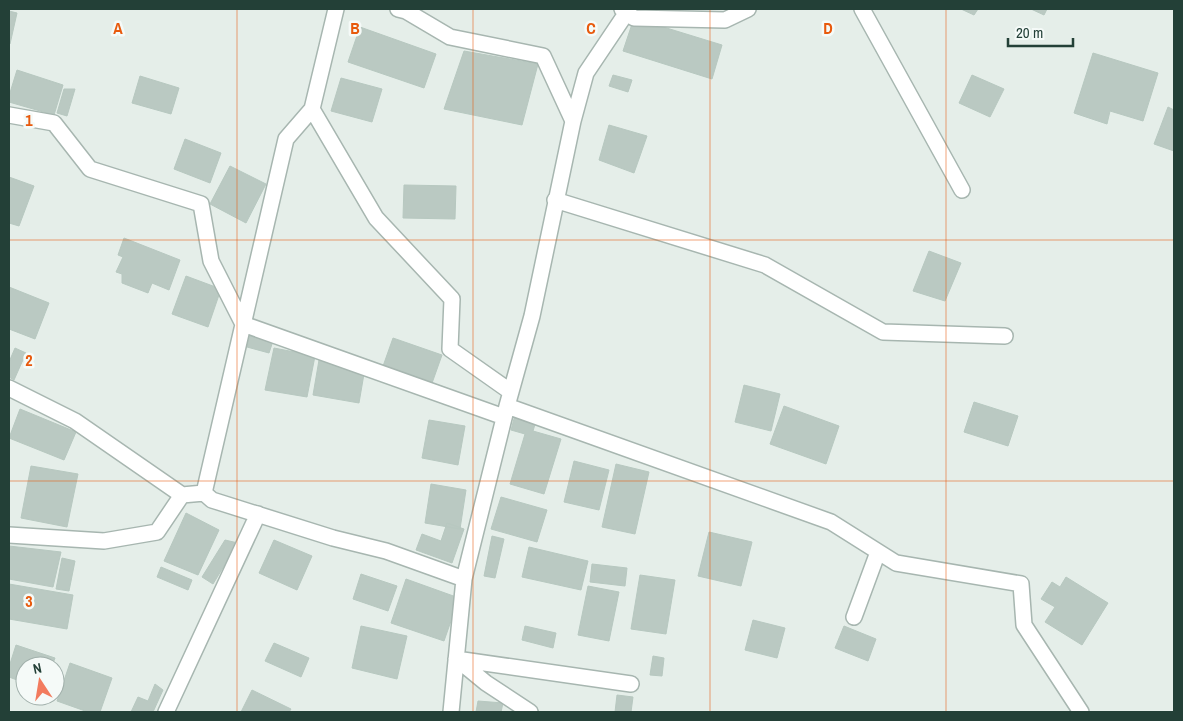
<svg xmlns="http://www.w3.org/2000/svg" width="1183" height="721" viewBox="0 0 1183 721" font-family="'Archivo Narrow',sans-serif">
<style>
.building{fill:#bac9c2;stroke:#b7c8c0}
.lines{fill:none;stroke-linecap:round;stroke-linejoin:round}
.street-casing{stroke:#a7b6b0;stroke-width:18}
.street{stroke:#fff;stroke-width:15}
.grid{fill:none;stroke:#e8590c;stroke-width:1;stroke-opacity:0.55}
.grid-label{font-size:16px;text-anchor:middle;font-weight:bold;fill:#e8590c;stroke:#f5faf8;stroke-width:5;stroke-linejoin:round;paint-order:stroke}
</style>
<rect width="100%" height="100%" fill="#e5eee9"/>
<!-- building -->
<path class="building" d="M961,9H978L974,15Z
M1031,9H1047L1044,15Z
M9,11L17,13L10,44H9Z
M634,18L722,45L712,79L623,51Z
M360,27L436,54L424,88L348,62Z
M464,51L538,64L522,125L444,109Z
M1093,53L1158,73L1143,121L1110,111L1107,124L1074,113Z
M17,70L63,85L54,115L9,102V96Z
M613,75L632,80L628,92L609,86Z
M972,75L1004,89L990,117L959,103Z
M140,76L179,88L171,114L132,103Z
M341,78L382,89L372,122L331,111Z
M64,89H75L67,116L57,113Z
M1168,107L1174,110V151L1154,144Z
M609,125L647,136L634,173L599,160Z
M185,139L221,153L210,183L174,169Z
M230,166L266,184L246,223L210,204Z
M9,177L34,186L19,226L9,223Z
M404,185L456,186L455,219L403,218Z
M124,238L180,260L169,290L152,283L148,293L122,283V274L116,272L123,257L118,255Z
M929,251L961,263L945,301L913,291Z
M186,276L221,289L208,327L172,314Z
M9,287L49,303L35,339L9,329Z
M251,331L274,338L269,353L247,347Z
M393,338L442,355L431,386L382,369Z
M15,348L26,353L14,380L9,377V362Z
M274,348L315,356L307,397L265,390Z
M319,360L365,368L359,403L313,395Z
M744,385L780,394L771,431L735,422Z
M974,402L1018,416L1008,446L964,432Z
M784,406L839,426L826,464L770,444Z
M20,409L76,432L64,460L9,438Z
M515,415L536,421L533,431L561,439L544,494L510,484L525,434L511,430Z
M429,420L465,426L458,465L422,458Z
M574,461L609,470L599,510L564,502Z
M616,464L649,472L635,534L602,527Z
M31,466L78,474L67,527L21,518Z
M431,484L466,490L460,529L425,523Z
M501,497L547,510L537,542L491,529Z
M186,513L219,530L198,575L164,561Z
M447,523L464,529L452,563L416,550L422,534L441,541Z
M709,532L752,542L741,586L698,576Z
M492,536L504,539L495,578L484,576Z
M225,540L238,543L213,584L202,577Z
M274,540L312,556L297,590L259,573Z
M9,546L61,552L53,587L9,579Z
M529,547L588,561L581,590L522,577Z
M62,558L75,561L69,591L56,589Z
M592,564L627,568L625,586L590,582Z
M161,567L192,580L188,590L157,577Z
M361,574L397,586L388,611L353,599Z
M640,575L675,580L666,634L631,629Z
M1066,577L1108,603L1082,645L1045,622L1055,607L1041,599L1052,582L1060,587Z
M406,579L459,598L444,641L391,623Z
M9,584L73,595L67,629L9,619Z
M588,586L619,592L609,641L578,635Z
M753,620L785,628L777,658L745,650Z
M361,626L407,636L397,679L352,668Z
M525,626L556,633L553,648L522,640Z
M844,626L876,639L868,661L835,648Z
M274,643L309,658L301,677L265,661Z
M16,645L55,658L52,666H25V683L9,677V667Z
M653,656L664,658L662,676L650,675Z
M70,663L112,678L100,712H88L57,701Z
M155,684L163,690L153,712H131L138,697L148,701Z
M252,690L291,709L289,712H241Z
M617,695L633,697L631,712H615Z
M478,701L503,703L501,712H476Z"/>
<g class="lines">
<!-- street casing -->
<g class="street-casing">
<path id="street" d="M336,9L312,109L376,218L452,299L450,349L511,392
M398,9L406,11L450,37L543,56L573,121L532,316L507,406L464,579L451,712
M622,9L634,18L725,20L748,9
M862,9L962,190
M9,115L54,123L90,169L201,204L211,261L243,324L504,417
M573,121L586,73L627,12
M555,200L765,265L883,332L1005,336
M9,388L75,421L182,495L204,493L212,500L333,538L386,551L464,579
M507,406L831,522L896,563L1021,584L1024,625L1081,712
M204,493L286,139L312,109
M9,535L104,541L157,532L182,495
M854,617L878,552
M456,659L631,684
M458,660L486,683L530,712
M166,712L258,514"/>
</g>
<!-- street -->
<use href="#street" class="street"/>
</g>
<!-- grid -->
<path class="grid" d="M237,9V712M473,9V712M710,9V712M946,9V712M9,240H1174M9,481H1174"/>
<g class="grid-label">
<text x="118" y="34">A</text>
<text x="355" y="34">B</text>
<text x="591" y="34">C</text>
<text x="828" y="34">D</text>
<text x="29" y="126">1</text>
<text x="29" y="366">2</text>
<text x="29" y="607">3</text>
</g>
<!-- border -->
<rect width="1183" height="721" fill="none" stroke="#234037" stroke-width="20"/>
<!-- north arrow -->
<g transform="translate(40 681) rotate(348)"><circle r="24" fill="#f5faf8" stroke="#a1b0ab"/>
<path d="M0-4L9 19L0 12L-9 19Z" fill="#f27b5e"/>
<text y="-8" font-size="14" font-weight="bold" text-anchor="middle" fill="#234037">N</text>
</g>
<!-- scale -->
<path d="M1008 38v8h65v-8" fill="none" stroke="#234037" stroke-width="2.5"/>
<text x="1016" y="38" font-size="15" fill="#234037" stroke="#f5faf8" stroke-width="4" paint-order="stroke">20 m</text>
</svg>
